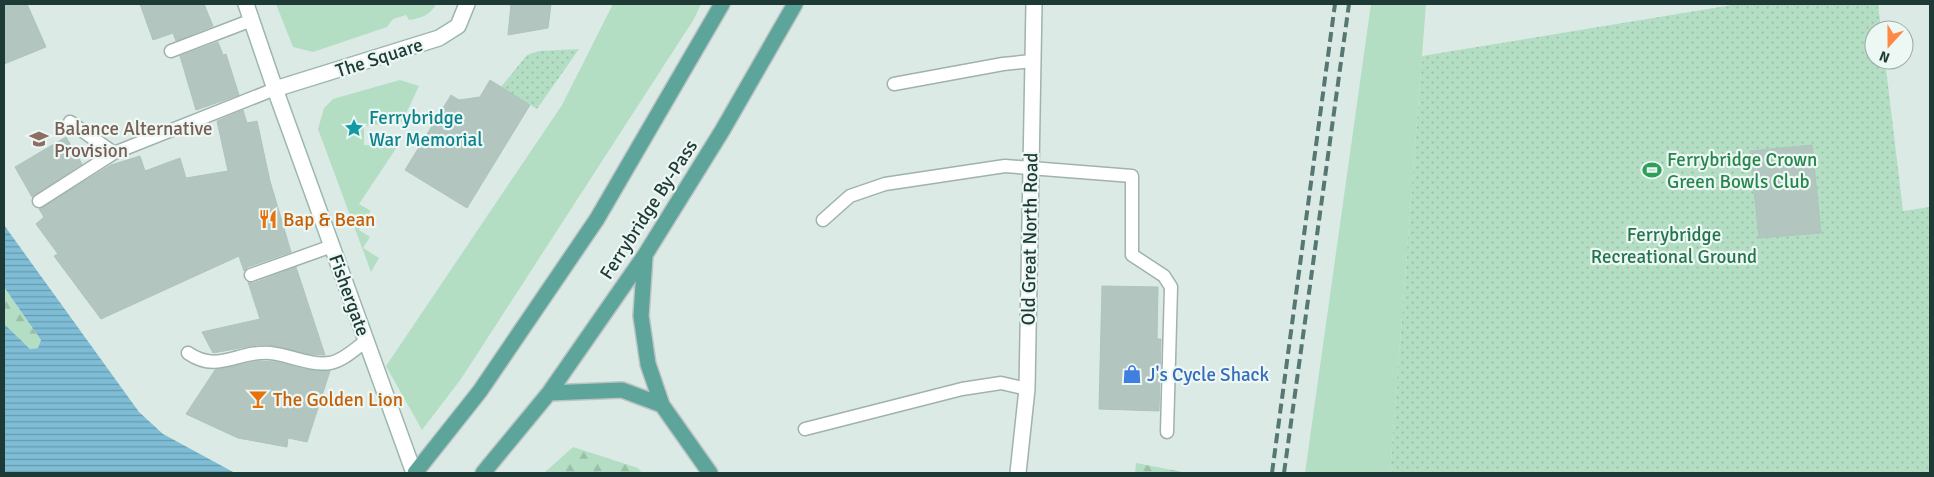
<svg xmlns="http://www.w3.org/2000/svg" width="1934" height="477" viewBox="0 0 1934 477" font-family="Signika,sans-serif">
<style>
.grass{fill:#b3dec3}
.forest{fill:url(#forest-firs)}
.park{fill:url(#park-dots)}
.water{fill:url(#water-rules)}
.building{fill:#b2c5bf;stroke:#aec4be}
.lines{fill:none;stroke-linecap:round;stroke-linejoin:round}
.service-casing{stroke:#9fb2ae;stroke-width:15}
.tertiary-casing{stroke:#9fb2ae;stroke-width:18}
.secondary-casing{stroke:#9bb7b0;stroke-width:18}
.primary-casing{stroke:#bbc4c3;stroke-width:18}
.service{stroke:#fff;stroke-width:12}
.tertiary{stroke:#fff;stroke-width:15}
.secondary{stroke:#fff;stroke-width:15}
.primary{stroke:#5da49a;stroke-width:15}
.rail{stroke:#577772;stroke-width:4;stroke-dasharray:10 5;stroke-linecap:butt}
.labels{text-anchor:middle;stroke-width:4.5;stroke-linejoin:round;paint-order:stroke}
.street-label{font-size:19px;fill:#1d3a36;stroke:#edf7f3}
.culture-label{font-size:19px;fill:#0d838f;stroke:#edf7f3;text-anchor:start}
.education-label{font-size:19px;fill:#785e54;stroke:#edf7f3;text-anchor:start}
.leisure-label{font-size:19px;fill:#27864d;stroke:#edf7f3;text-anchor:start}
.food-label{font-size:19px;fill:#c56008;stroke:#edf7f3;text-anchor:start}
.park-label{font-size:19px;fill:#24744d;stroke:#edf7f3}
.shop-label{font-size:19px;fill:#366cbe;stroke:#edf7f3;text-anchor:start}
</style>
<defs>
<pattern id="forest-firs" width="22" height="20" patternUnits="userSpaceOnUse" patternTransform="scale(1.25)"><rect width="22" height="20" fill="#b3dec3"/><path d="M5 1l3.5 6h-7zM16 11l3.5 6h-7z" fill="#9abfa8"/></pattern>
<pattern id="park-dots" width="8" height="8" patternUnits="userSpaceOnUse" patternTransform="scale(1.25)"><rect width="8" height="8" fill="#b3dec3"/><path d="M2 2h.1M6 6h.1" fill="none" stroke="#9abfa8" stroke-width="1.8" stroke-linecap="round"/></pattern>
<pattern id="water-rules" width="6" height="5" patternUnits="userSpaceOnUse" patternTransform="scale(1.25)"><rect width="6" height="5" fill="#7ebdd5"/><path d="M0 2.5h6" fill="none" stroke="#679bae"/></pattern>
</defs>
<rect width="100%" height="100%" fill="#dceae6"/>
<!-- grass -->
<path class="grass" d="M276,4H436C431,15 421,18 409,20L406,15L393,19L387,27L313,52L293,47Z
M613,4H701L694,19L461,379L422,430L386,366L562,105Z
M1371,4H1426L1390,473H1305Z
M400,80L419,86L402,122L364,126V145L397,147L359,204L371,211L359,230L370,237L363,248L379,258L371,272L318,129L324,108L333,99Z"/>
<!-- forest -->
<path class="forest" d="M4,287L41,340L38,348L30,349L4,325Z
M573,447L638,468L642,473H544Z
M1136,463L1188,473H1135Z"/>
<!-- park -->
<path class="park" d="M1738,4H1878L1881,30H1874V60H1885L1903,211L1930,207V473H1390L1422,56Z
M579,49L537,109L501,87L527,55L539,51Z"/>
<!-- water -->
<path class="water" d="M4,225L139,412L163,434L235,473H4V324L30,349L38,348L41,340L4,287Z"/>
<!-- building -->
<path class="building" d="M4,4H27L46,47L4,64Z
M140,4H204L213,26L176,41L173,33L153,40Z
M511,4H551L548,28L508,35Z
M218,42L223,55L226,54L239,95L196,110L180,56Z
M490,80L530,105L467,208L405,170L451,95L459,100L480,97Z
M243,110L247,123L257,121L270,181L291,252L248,267L244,271L239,256L101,319L54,256L58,254L36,224L44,217L39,209L111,165L140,156L145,171L180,158L186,178L228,171L217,121Z
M66,137L82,164L32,197L15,167Z
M1812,145L1821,233L1759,238L1750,151Z
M296,267L325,355L309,354L270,345H257L213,353L202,332L260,319L248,282L254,283Z
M1102,286L1158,287L1157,339H1161L1159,411L1099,409Z
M259,361L276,362L314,371H330L307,442L288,438L287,447L238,438L186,414L215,370Z"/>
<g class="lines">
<!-- service casing -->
<g class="service-casing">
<path id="service" d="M171,51L252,20
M894,84L1003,64L1032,61
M70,122L114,153
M39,201L114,153L275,89
M823,220L850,196L885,184L1005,166L1132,176V255L1164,276L1171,287L1167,432
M251,275L332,246
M188,353C218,374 238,350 270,353C290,355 310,366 330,363C343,361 356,348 366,341
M805,429L962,389L1001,383L1027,389"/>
</g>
<!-- tertiary casing -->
<g class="tertiary-casing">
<path id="tertiary" d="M1018,473L1027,389L1034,4"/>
</g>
<!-- secondary casing -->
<g class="secondary-casing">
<path id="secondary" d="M246,4L275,89L414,473
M275,89L439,38L458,26L467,4"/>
</g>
<!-- primary casing -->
<g class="primary-casing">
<path id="primary" d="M645,256L641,316L648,364L662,405L710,473
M549,393L622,390L662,405
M415,473L480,391L597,219L722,4
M483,473L549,393L645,255L722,131L795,4"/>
</g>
<!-- service -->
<use href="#service" class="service"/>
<!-- tertiary -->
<use href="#tertiary" class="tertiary"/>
<!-- secondary -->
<use href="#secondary" class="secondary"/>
<!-- primary -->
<use href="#primary" class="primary"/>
<!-- rail -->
<path class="rail" d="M1272,473L1335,4
M1284,473L1349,4"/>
</g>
<!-- icons -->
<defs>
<g id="sight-bare" transform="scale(1.5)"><path d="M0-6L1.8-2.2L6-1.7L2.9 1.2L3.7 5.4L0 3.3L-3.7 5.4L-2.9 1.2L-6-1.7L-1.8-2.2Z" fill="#0f9aa8" stroke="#edf7f3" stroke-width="2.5" paint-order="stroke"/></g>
<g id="school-bare" transform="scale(1.5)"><path d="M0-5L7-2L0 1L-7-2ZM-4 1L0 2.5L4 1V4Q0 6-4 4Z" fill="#8d6e63" stroke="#edf7f3" stroke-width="2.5" paint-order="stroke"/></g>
<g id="stadium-bare" transform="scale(1.5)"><path d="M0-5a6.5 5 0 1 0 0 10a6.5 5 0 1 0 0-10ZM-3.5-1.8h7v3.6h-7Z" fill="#2e9e5b" stroke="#edf7f3" stroke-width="2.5" paint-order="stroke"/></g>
<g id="restaurant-bare" transform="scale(1.5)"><path d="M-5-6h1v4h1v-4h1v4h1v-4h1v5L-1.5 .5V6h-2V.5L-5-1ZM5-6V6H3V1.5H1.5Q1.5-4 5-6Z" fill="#e8710a" stroke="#edf7f3" stroke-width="2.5" paint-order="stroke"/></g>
<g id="shop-bare" transform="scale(1.5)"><path d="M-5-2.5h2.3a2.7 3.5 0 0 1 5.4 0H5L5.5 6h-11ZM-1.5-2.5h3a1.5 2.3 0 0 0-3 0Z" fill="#3f7fe0" stroke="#edf7f3" stroke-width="2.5" paint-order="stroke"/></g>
<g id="bar-bare" transform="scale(1.5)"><path d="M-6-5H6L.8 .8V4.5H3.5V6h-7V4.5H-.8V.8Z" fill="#e8710a" stroke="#edf7f3" stroke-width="2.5" paint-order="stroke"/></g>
</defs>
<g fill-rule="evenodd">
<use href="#sight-bare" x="354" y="128"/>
<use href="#school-bare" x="39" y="139"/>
<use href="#stadium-bare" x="1652" y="170"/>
<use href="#restaurant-bare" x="268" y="219"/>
<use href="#shop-bare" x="1132" y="374"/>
<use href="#bar-bare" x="258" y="399"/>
</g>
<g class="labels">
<!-- street labels -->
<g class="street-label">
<text transform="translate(379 57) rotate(-18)" y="7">The Square</text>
<text transform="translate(648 209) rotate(-57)" y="7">Ferrybridge By-Pass</text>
<text transform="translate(1029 239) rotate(-89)" y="7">Old Great North Road</text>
<text transform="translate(350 295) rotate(70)" y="7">Fishergate</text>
</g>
<!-- culture labels -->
<g class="culture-label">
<text x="369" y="124">Ferrybridge<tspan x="369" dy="22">War Memorial</tspan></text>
</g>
<!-- education labels -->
<g class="education-label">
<text x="54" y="135">Balance Alternative<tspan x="54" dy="22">Provision</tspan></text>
</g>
<!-- leisure labels -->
<g class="leisure-label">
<text x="1667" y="166">Ferrybridge Crown<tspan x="1667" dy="22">Green Bowls Club</tspan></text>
</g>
<!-- food labels -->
<g class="food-label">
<text x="283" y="226">Bap &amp; Bean</text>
<text x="273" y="406">The Golden Lion</text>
</g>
<!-- park labels -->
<g class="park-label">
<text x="1674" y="241">Ferrybridge<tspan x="1674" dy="22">Recreational Ground</tspan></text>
</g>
<!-- shop labels -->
<g class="shop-label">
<text x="1147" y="381">J's Cycle Shack</text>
</g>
</g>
<!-- border -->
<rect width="1934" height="477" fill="none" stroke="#1d3a36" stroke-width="10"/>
<!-- north arrow -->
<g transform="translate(1889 45) rotate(201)"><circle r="24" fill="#edf7f3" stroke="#9aaba7"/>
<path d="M0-4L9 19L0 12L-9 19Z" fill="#fe8947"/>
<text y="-8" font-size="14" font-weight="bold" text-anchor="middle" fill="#1d3a36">N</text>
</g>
</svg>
